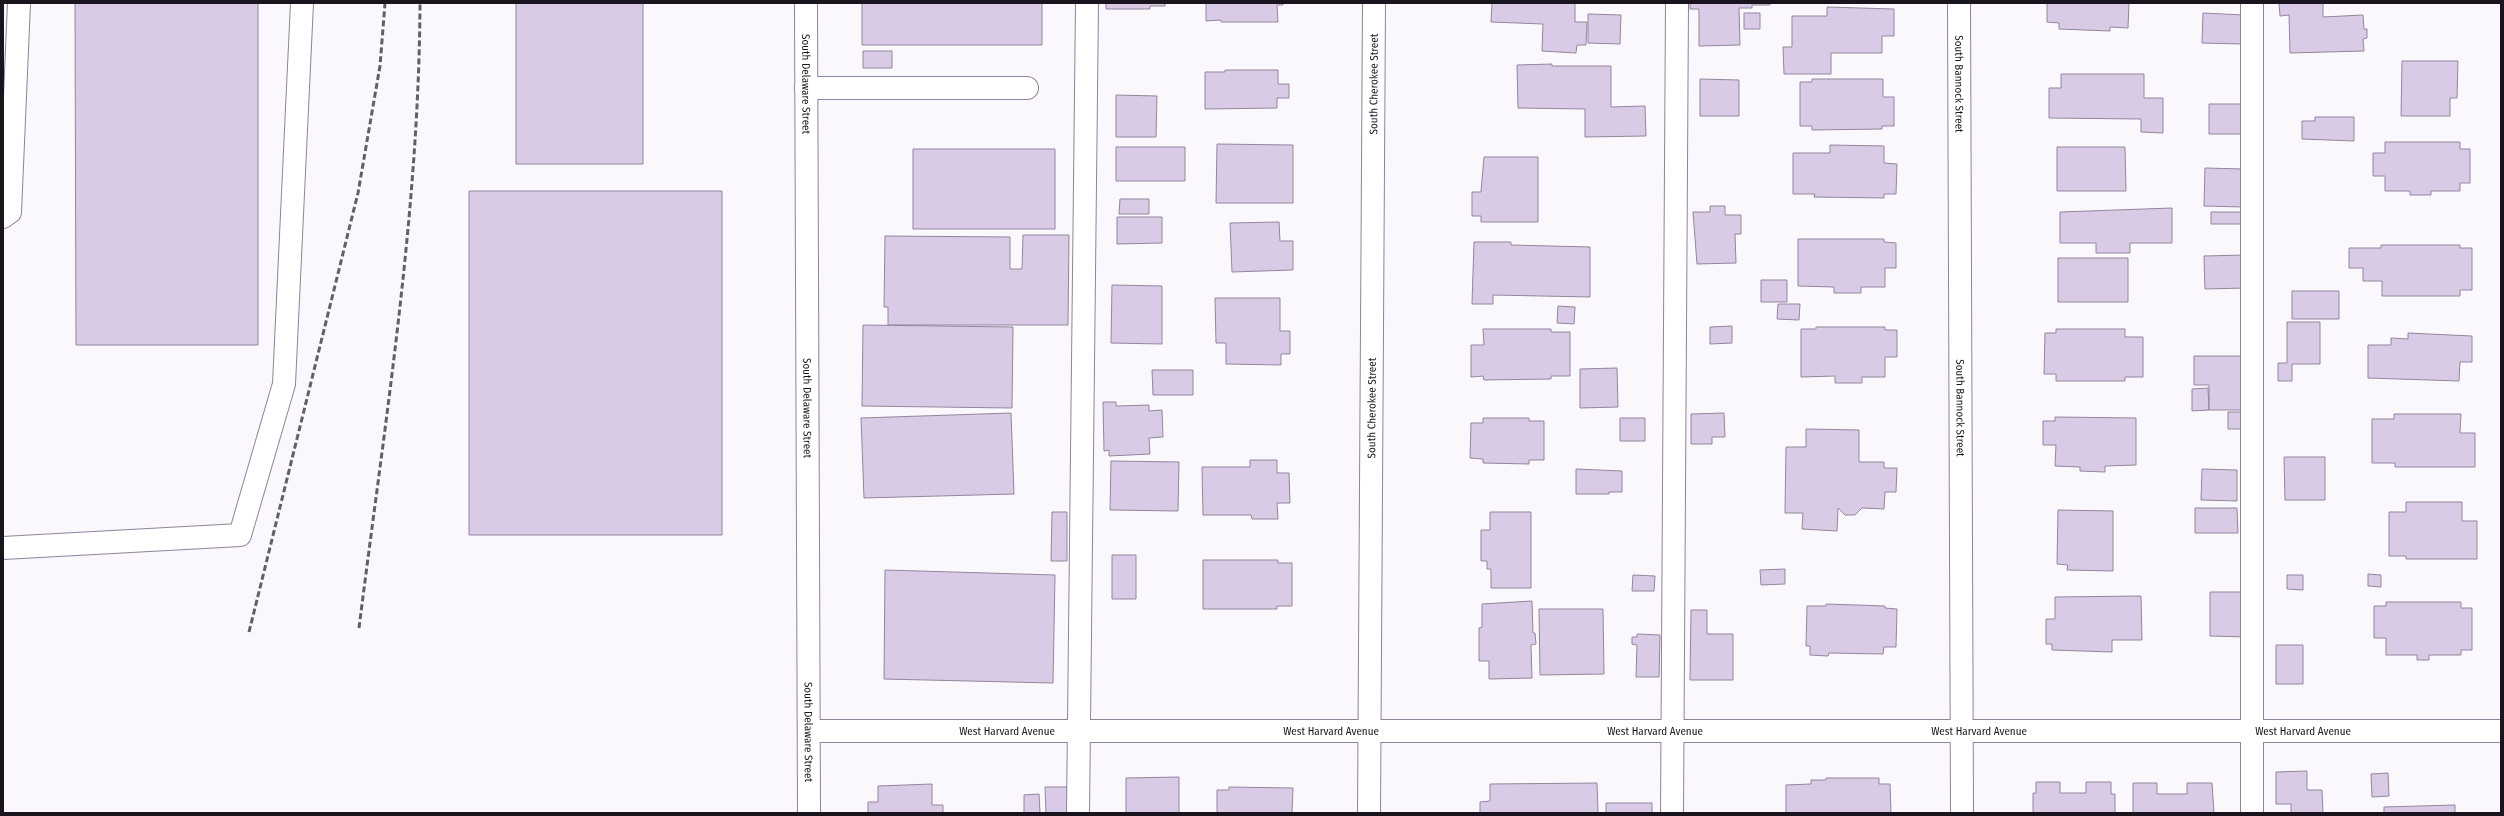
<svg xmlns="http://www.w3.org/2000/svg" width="2504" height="816" viewBox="0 0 2504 816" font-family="'Fira Sans Condensed',sans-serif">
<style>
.building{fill:#d9cbe5;stroke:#92869d}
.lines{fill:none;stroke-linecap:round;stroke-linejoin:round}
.lane-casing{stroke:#8f829a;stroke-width:24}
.street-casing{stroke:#8f829a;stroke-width:24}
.lane{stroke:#fff;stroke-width:22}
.street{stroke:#fff;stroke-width:22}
.rail{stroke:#635f67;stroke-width:3;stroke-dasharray:6 3;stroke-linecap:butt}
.labels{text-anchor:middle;stroke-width:3;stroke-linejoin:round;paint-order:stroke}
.street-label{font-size:11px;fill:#19141d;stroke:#fff}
</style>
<rect width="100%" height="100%" fill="#fbf8fd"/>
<!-- building -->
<path class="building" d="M75,3H258V345H76Z
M516,3H643V164H516Z
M862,3H1042V45H862Z
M1106,3H1165V6H1150V9H1106Z
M1206,3H1283V5H1277L1278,22H1221V20L1206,21Z
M1492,3H1575V22H1587L1586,45H1577L1576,53L1542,51L1543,24L1491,22Z
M1690,3H1770V5H1752V8H1739L1740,45L1699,46V9H1690Z
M2047,3H2129L2128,28L2110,27V31L2059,29V23L2047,22Z
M2279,3H2323V17L2363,15L2364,29H2367V38L2363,39L2364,51L2290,53L2289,15L2280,16Z
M1827,7L1894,9V36H1882V53H1831V74H1784L1783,47H1792V16H1827Z
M1744,13H1760V29H1744Z
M2203,13L2243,15L2242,44L2202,43Z
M1588,14L1621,15L1620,44L1588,43Z
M863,51H892V68H863Z
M2402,61H2458L2457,98H2450V116H2401Z
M1552,64V66H1611V107L1645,106L1646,136L1585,137V109L1518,108L1517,65Z
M1225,70H1278V84H1289V98H1277V108L1205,109V72H1225Z
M2061,74H2144V98H2163V133L2141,132V119L2049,118V88H2061Z
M1700,79L1739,80V116H1700Z
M1812,79H1883V97H1894V126H1882V129L1812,130V126H1800V82H1812Z
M1116,95L1157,96L1156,137H1116Z
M2209,104H2246V134H2209Z
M2315,117H2354V141L2302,139V121H2315Z
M2385,142H2460V149H2470V183H2460V191H2431V195H2410V191H2385V176H2373V153H2385Z
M1217,144L1293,145V203H1216Z
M1830,145L1884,146V163L1897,164L1896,194H1884V198L1814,197L1815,194H1793V153H1830Z
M1116,147H1185V181H1116Z
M2057,147H2125L2126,191H2057Z
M913,149H1055V229H913Z
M1484,157H1538V222H1481V216H1472V192H1481Z
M2205,168L2244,169L2243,207L2204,206Z
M469,191H722V535H469Z
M1120,199H1149V214H1119Z
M1710,206H1725V215H1741V234H1735L1736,263L1697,264L1693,212H1710Z
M2172,208V243H2130V253H2096V243H2060V212Z
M2211,212H2244V224H2211Z
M1117,217H1162V243L1117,244Z
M1279,222L1280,241H1293V270L1232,272L1230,223Z
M1023,235H1069L1068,325H888V307H884L885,236L1010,237V269H1022Z
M1798,239H1884V242L1896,243V268H1885V287H1861V293H1834V287L1798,286Z
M1474,242H1511V245L1590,247V297L1493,295V304H1472Z
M2381,245H2460V248H2472V290H2460V296H2382V281H2363V268H2349V248H2381Z
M2244,255L2245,288L2205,289L2204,256Z
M2058,258H2128V302H2058Z
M1761,280H1787V302H1761Z
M1112,285L1162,286V344L1111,343Z
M2292,291H2339V319H2292Z
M1215,298H1280V331H1290V354H1281V365L1226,364V343H1216Z
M1778,304H1800L1799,320L1777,319Z
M1558,306L1575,307L1574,324L1557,323Z
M2287,322H2320V364H2292V381H2278V363H2287Z
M863,325L1013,327L1012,408L862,406Z
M1732,326V343L1710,344V327Z
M1816,327H1885V330H1897V357H1885V377H1862V383H1835V376L1801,377V329H1816Z
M1483,329H1551V332H1570V376H1551V379L1484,380L1483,376L1471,377V345H1484Z
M2056,329H2125V337H2143V377H2125V381H2056V374H2044L2045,333H2056Z
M2408,333L2472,336V362H2460L2459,381L2368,378V345H2391V338L2408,339Z
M2194,356H2243L2244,410H2209V385H2194Z
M1617,368L1618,407L1580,408V369Z
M1152,370H1193V395H1153Z
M2208,388L2209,410L2192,411V389Z
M1103,402H1116V406L1149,405V411L1162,410L1163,437L1149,438L1150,454L1109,456V450L1104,451Z
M2228,412H2250V429H2228Z
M1011,413L1014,494L864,498L861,418Z
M1724,413L1725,437H1712V444H1691V414Z
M2394,414H2461L2460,433H2475V467H2395V463H2372V419H2394Z
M2055,417L2136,418V465L2105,466V472L2080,471V467L2055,466L2056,445H2043V421H2055Z
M1483,418H1529V421H1544V460H1529V464L1483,463V459L1470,458L1471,423H1483Z
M1620,418H1645V441H1620Z
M1806,429L1859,430V462H1884V468H1897L1896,492H1885L1884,509L1862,508L1855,515H1845L1838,508L1837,531L1802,529L1803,513H1785L1786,447H1806Z
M2284,457H2325V500H2285Z
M1250,460H1277V473H1289L1290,503H1277L1278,519H1252L1251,515H1203L1202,467H1250Z
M1111,461L1179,462L1178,511L1110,510Z
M1576,469L1622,471V492H1609V494H1576Z
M2202,469L2237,470V501L2201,500Z
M2406,502H2462V521H2477V559H2406V556H2389V512H2406Z
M2195,508H2237L2238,533H2195Z
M2058,510L2113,511V571L2067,570L2068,565L2057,564Z
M1052,512H1067V561H1051Z
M1490,512H1531V588H1491V569H1487V561H1481V530H1490Z
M1112,555H1136V599H1112Z
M1203,560H1278V563H1292V606H1277V609H1203Z
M1785,569V584L1761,585L1760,570Z
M885,570L1055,575L1053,683L884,679Z
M2368,574L2381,575V587L2368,586Z
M1633,575L1655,576L1654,591H1632Z
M2287,575H2303V590L2287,589Z
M2210,592H2249L2248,637L2210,636Z
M2141,596L2142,640H2112V652L2052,650V644H2046V619H2055V597Z
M1532,601L1533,633H1535L1536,644L1531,645L1532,678L1489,679V661H1479V628L1482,627V604Z
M2386,602H2461V608H2472V650H2461V655H2429V660H2417V655H2386V638H2374V606H2386Z
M1826,604L1885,606V608L1897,609L1896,647H1884L1883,654L1829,653L1828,656L1810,655V646H1806L1807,606H1826Z
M1539,609H1603L1604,674L1540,675Z
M1691,610H1707V634H1733V680H1690Z
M1637,634L1660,635L1659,677H1636L1637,645L1632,644V637H1637Z
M2276,645H2303V684H2276Z
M2307,771V790H2322L2323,813H2291V804H2276V772Z
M2388,773L2389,796L2372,797L2371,774Z
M1179,777V813H1126V778Z
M1826,778H1879V784H1890L1891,813H1786V785L1811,784V780H1826Z
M2036,782H2060V793H2086V782H2111V794H2115V813H2033V793H2036Z
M1597,783L1598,813H1480V802L1490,801V784Z
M2133,783H2157V794H2187V783H2212L2214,813H2133Z
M932,784V805H943V813H868V802H878V786Z
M1045,787H1068V813H1046Z
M1229,787L1293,788L1292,813H1217V790H1229Z
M1039,794L1040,813H1024V795Z
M1606,803H1652V813H1606Z
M2455,805V813H2384V807Z"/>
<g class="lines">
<!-- lane casing -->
<g class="lane-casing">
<path id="lane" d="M2252,3V813
M806,88H1027
M3,217L10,212L19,3
M3,548L240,535L284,384L302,3
M1078,813L1087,3
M1672,813L1677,3"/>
</g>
<!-- street casing -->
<g class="street-casing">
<g id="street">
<path id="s1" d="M806,3L809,813"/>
<path id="s2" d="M1959,3L1962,813"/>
<path id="s3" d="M809,731H2501"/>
<path id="s4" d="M1369,813L1374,3"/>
</g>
</g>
<!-- lane -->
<use href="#lane" class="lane"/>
<!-- street -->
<use href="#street" class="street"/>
<!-- rail -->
<path class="rail" d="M359,628C385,421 419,212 420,3
M249,632L358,193L380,66L385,3"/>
</g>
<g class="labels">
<!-- street labels -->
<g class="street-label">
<text dy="4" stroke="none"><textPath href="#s1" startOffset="81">South Delaware Street</textPath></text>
<text dy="4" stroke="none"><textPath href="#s4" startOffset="729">South Cherokee Street</textPath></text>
<text dy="4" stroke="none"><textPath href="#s2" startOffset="81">South Bannock Street</textPath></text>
<text dy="4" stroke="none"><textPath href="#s1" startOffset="405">South Delaware Street</textPath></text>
<text dy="4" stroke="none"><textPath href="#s4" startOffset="405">South Cherokee Street</textPath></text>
<text dy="4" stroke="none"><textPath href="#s2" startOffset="405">South Bannock Street</textPath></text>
<text dy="4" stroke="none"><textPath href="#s3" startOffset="198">West Harvard Avenue</textPath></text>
<text dy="4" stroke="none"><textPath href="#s3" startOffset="522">West Harvard Avenue</textPath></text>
<text dy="4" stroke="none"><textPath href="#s3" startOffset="846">West Harvard Avenue</textPath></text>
<text dy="4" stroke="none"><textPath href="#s3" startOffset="1170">West Harvard Avenue</textPath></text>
<text dy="4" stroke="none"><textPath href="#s3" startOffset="1494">West Harvard Avenue</textPath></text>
<text dy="4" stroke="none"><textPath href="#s1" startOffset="729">South Delaware Street</textPath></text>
</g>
</g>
<!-- border -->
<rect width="2504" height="816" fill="none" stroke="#19141d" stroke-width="8"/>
</svg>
